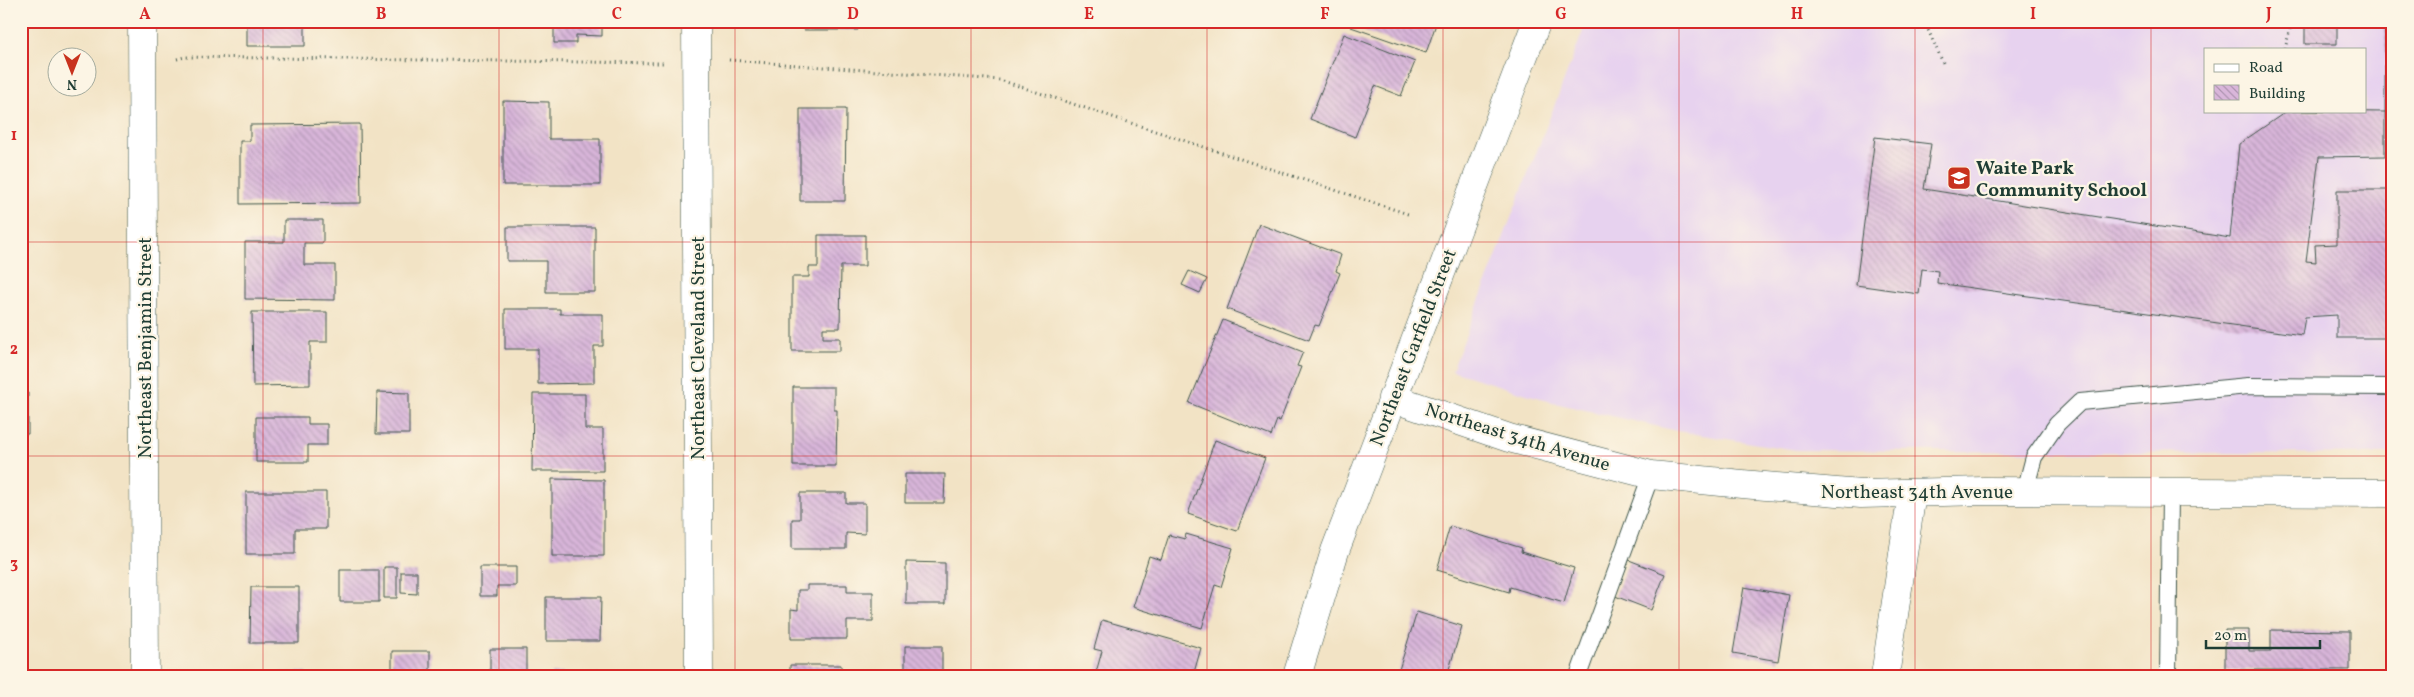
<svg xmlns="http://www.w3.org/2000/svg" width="2414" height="697" viewBox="0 0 2414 697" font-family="Vollkorn,serif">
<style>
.built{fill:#e7d2ef;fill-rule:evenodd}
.building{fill:url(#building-back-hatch)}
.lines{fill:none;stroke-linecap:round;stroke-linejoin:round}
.service-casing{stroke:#3f564a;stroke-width:18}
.minor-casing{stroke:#3f564a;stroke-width:29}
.path{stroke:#3f564a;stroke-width:3;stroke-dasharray:1 4;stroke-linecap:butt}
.service{stroke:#fff;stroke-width:16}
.minor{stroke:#fff;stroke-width:28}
.grid{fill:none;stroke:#d62828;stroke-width:1;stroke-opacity:0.55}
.labels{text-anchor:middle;stroke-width:4.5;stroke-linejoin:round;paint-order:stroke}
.poi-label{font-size:19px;font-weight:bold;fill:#1f3d34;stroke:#fcf5e5;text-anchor:start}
.street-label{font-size:19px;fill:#1f3d34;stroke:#fcf5e5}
.neatline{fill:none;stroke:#d62828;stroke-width:2}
.grid-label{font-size:16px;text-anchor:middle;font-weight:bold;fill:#d62828}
</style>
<defs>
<pattern id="building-back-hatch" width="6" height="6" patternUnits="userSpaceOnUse" patternTransform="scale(1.25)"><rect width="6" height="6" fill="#d9b6da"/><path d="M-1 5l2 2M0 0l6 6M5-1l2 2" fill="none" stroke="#af95b2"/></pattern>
</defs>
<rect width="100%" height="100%" fill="#fcf5e5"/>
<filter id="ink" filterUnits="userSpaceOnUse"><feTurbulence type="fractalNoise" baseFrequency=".02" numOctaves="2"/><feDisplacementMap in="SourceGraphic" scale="10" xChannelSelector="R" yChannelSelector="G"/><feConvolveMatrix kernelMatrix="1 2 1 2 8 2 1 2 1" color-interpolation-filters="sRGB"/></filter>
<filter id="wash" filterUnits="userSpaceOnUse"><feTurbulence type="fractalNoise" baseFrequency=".0096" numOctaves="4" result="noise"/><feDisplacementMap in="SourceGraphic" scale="20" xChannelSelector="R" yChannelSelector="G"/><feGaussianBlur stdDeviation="1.12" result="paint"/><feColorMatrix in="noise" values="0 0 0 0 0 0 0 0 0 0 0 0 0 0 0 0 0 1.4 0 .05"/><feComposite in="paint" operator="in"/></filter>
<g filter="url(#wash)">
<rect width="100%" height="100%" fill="#f2e3c5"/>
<!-- built -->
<path class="built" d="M1587,21H2393V454L1796,450L1677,431L1559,404L1452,371ZM2205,49H2365V111H2205Z"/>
<g id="blocks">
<!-- building -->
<path class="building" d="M247,21H305V46H247Z
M554,21H602V36L576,35V43H554Z
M804,21H858V30H804Z
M1353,21H1437L1426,53L1351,27Z
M2305,21H2337V44H2305Z
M2385,21H2393V112H2385V156L2319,157L2306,261L2316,262L2315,245L2337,244V190H2393V338H2337V315L2305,317L2302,335L1937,283L1938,271L1922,269L1919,294L1856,285L1875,137L1931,144L1924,189L2230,238L2239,144L2287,111L2385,112Z
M21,30H24V83H21Z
M1344,34L1415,62L1401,96L1375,86L1355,137L1310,119Z
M503,101L549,102V139H600V185H503Z
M800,109H846L845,201H800Z
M360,124L361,203L240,204V141H250V125Z
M284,220H323V243H304V265H335V300L245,299V242H284Z
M1259,224L1341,255L1336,271L1340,273L1319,326L1315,325L1309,340L1227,309Z
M507,227H595V292H546V261H507Z
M818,235H865V266H841L840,328H823V338H840V351H792V277H809V267H818Z
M21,242H25V324H21Z
M1189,271L1207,279L1200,293L1182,285Z
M505,309H560V314H603V346H594V383L538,384V349H505Z
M252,312H327V342H310V385L253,386Z
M1223,320L1303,352L1297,366L1301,367L1280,421L1277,420L1271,436L1189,403Z
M793,387H834V410H837L836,466H793Z
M377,392L409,393V434H376Z
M21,393H28V434H21Z
M533,394H585V429H603V471H532Z
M256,417H308V424H327V445H308V462H256Z
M1215,440L1265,458L1237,531L1188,514Z
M905,474H945L944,503H905Z
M552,479L604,480V556H552Z
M246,492H326V529H295V554H246Z
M800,493H846V503H865V534L846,533V549H792V519H800Z
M1450,526L1522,548L1521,552L1574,568L1564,603L1510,587L1509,592L1437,570Z
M1186,534L1233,548L1221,587L1215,585L1202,628L1133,607L1149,556L1161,560L1169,535L1185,539Z
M1629,560L1665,574L1651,610L1615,596Z
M906,562L945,563V604H906Z
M384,567H397V598H384Z
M480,567H516V586H497V596H480Z
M340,570H379V602H340Z
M401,572H417V594L401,593Z
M807,585H847V592H873V621H847V639H791V609L798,610V590H807Z
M251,587H299V643H250Z
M1744,587L1789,595L1778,661L1733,653Z
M546,597H601L600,641H546Z
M1417,612L1462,626L1447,676H1397Z
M1102,620L1201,648L1193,676H1095L1102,651L1094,649Z
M2225,630H2249V651H2271V630L2350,631V670H2225Z
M905,646H942V676H905Z
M490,649H526V676H490Z
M392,651H430V676H392Z
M790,665H841V676H790Z
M250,672H306V676H250Z
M552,673L599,674V676H552Z"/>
</g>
</g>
<g filter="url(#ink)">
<use href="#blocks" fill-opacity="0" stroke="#3f564a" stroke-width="1"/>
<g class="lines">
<!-- service casing -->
<g class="service-casing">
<path id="service" d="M2025,491L2034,457L2057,424L2080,402L2248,386L2393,387
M1578,676L1651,475
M2168,676L2170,492"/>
</g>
<!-- minor casing -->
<g class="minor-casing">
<path id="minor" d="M142,21L145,676
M696,21L699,676
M1392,398L1509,438L1651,475L1742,484L1861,494L1984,491L2393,493
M1297,676L1335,551L1537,21
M1885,676L1912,493"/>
</g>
<!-- path -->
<path class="path" d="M1924,21L1944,65
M2285,49L2292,21
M177,59L185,57L663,63
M729,60L1000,80L1411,215"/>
<!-- service -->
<use href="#service" class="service"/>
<!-- minor -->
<use href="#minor" class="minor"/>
</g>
</g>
<!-- grid -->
<path class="grid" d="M263,21V676M499,21V676M735,21V676M971,21V676M1207,21V676M1443,21V676M1679,21V676M1915,21V676M2151,21V676M21,242H2393M21,456H2393"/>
<!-- icons -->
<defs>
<g id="school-square" transform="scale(1.25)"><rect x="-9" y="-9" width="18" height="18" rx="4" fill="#c8321e" stroke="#fcf5e5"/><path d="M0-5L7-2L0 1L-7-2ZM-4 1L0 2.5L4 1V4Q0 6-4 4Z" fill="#fff"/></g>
</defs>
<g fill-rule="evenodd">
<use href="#school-square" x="1959" y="178"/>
</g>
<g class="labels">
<!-- poi labels -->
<g class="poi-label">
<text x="1976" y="174">Waite Park<tspan x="1976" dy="22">Community School</tspan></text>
</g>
<!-- street labels -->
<g class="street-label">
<text transform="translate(1412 347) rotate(-69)" y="7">Northeast Garfield Street</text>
<text transform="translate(144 348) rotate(-90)" y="7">Northeast Benjamin Street</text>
<text transform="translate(697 348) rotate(-90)" y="7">Northeast Cleveland Street</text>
<text transform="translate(1518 436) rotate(17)" y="7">Northeast 34th Avenue</text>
<text x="1917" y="498">Northeast 34th Avenue</text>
</g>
</g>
<!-- margin -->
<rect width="2414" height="697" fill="none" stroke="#fcf5e5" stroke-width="55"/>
<!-- legend -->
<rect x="2204" y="48" width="162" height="65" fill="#fcf5e5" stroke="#a4ab9e"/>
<rect x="2214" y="64" width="25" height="8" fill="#ffffff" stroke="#a4ab9e"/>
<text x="2249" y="72" font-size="15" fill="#1f3d34">Road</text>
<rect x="2214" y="85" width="25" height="15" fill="url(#building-back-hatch)" stroke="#a4ab9e"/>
<text x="2249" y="98" font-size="15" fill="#1f3d34">Building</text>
<!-- north arrow -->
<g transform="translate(72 72) rotate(180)"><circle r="24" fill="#fcf5e5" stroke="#a4ab9e"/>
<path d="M0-4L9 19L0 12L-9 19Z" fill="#c8321e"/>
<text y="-8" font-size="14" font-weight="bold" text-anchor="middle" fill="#1f3d34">N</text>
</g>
<!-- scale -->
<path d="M2206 640v8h114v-8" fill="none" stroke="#1f3d34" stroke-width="2.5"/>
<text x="2214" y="640" font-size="15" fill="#1f3d34" stroke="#fcf5e5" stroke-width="4" paint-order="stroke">20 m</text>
<rect x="28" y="28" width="2358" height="642" class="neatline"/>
<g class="grid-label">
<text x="145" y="19">A</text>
<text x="381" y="19">B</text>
<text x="617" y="19">C</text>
<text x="853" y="19">D</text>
<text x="1089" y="19">E</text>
<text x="1325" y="19">F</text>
<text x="1561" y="19">G</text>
<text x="1797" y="19">H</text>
<text x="2033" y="19">I</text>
<text x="2269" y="19">J</text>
<text x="14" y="140">1</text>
<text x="14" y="354">2</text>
<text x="14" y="568">3</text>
</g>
</svg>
